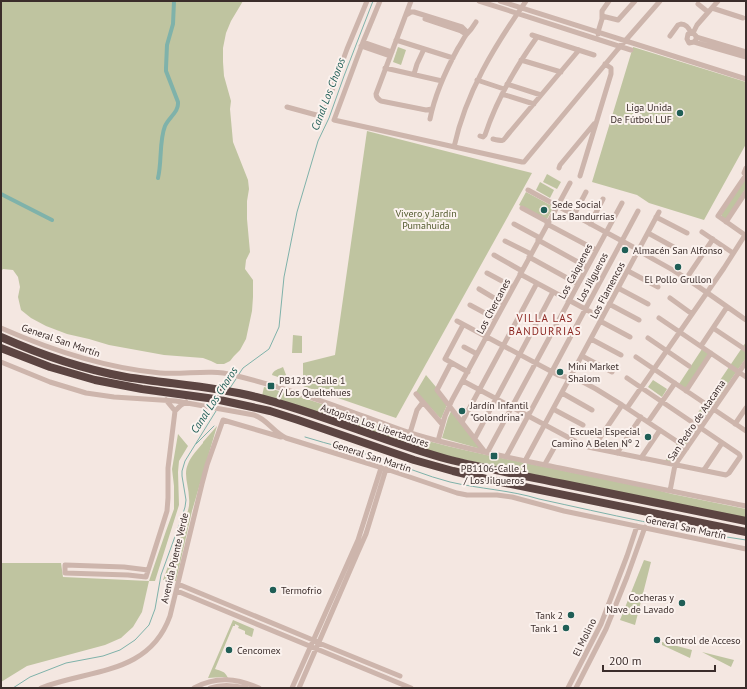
<svg xmlns="http://www.w3.org/2000/svg" width="747" height="689" viewBox="0 0 747 689" font-family="'PT Sans',sans-serif">
<style>
.green{fill:#bfc4a0}
.lines{fill:none;stroke-linecap:round;stroke-linejoin:round}
.stream{stroke:#7fb2aa;stroke-width:1}
.canal{stroke:#7fb2aa;stroke-width:4}
.minor{stroke:#cdb5ac;stroke-width:5}
.highway{stroke:#5c4542;stroke-width:8}
.poi-dot{fill:#1f5e56;stroke:#fbf2ee;stroke-width:1.5}
.labels{text-anchor:middle;stroke-width:4;stroke-linejoin:round;paint-order:stroke}
.poi-label{font-size:10px;fill:#3b2d2b;stroke:#fbf2ee;text-anchor:start}
.park-label{font-size:10px;fill:#525a2e;stroke:#fbf2ee}
.street-label{font-size:10px;fill:#3b2d2b;stroke:#fbf2ee}
.water-label{font-size:11px;font-style:italic;fill:#1f5e56;stroke:#fbf2ee}
.neighbourhood-label{font-size:11px;letter-spacing:1px;fill:#8c2722;stroke:#fbf2ee}
</style>
<rect width="100%" height="100%" fill="#f4e7e1"/>
<!-- green -->
<path class="green" d="M1,1H243L231,21L226,33L223,48V62L224,76L231,101L230,109L233,142L248,180L249,189L247,201V219L250,252L246,260L245,269L253,280V297L252,311L246,339L240,350L234,356L230,361L224,364H217L211,361L203,358L164,355L109,345L89,339L67,334L46,326L31,318L21,310L18,297L20,287L18,277L13,270L3,269L1,271Z
M398,47L406,50L401,65L393,62Z
M633,47L746,82V144L704,220L649,203L637,195L592,182Z
M367,131L532,173L396,418L303,386V363L335,355Z
M547,174L561,182L557,189L543,182Z
M746,177V188L727,218L725,219L722,218L721,213Z
M540,182L554,190L550,198L536,190Z
M526,192L552,206L553,208L547,219H544L519,205Z
M293,335L302,336V353H292Z
M746,342V358L673,463L665,461Z
M702,349L710,354L686,389L679,384Z
M283,367L288,380L287,382L281,378L272,375C273,370 279,369 283,367Z
M426,375L436,387V391L447,405L441,419L416,392Z
M653,380L667,389L662,397L648,387Z
M264,387C321,400 373,425 428,441C460,450 493,456 526,463C570,472 613,481 657,490L672,494L746,509V519L553,479L435,453L262,396Z
M452,409L481,449L442,438L448,418Z
M217,426L192,511L176,581L163,580L186,517C188,511 190,505 189,498C189,486 183,475 188,464C191,456 198,449 203,443V442Z
M178,434L188,446L179,461L178,472L179,505L155,581H149L142,612L133,627L121,638L105,645L27,666L1,682V563H61L63,577L149,581L166,531L174,509V486L172,469Z
M644,560L651,562L635,625L620,620Z
M233,620L254,629L252,637L245,634V631L238,628L239,626L235,624V626H233L215,669C221,671 225,671 228,678L222,677L208,678Z
M662,642L692,650L690,658L662,645Z
M702,652L734,660L731,667Z"/>
<g class="lines">
<!-- stream -->
<path class="stream" d="M239,374L243,368L269,349L279,327L284,277L297,212L318,141L329,118L344,76L373,1
M230,388L236,379
M305,437C330,445 356,450 381,459C404,466 426,476 450,482C480,489 510,490 539,499C608,514 677,530 746,540
M196,444L214,426
M13,688L30,677L66,663L103,656L120,650L135,640L149,625L155,609L161,575L181,520L185,507L186,500L182,476V471L185,461L216,411"/>
<!-- canal -->
<path class="canal" d="M158,178C162,162 159,141 165,126C169,117 179,112 178,102L166,71V68L167,45L173,24L174,1
M1,194L52,220"/>
<!-- minor -->
<path class="minor" d="M380,1L363,42L334,120L522,162H524L618,49L660,1
M411,1L376,94C376,98 378,99 381,101L426,110L432,109
M479,1L631,50
M500,1L746,79
M698,4L708,12
M712,8L743,18
M406,15L411,12H414L462,27L466,31V34
M602,16L618,20L635,1
M425,19L461,31L466,34
M693,33L697,25L718,1
M598,34V32L602,19V11L609,1
M532,35L594,55
M670,36L678,25L681,24C686,24 689,28 691,33
M696,37L746,52
M396,40L453,58
M363,42L392,52
M694,42L697,38L696,36L693,33L688,34L687,39L689,43L694,42L746,57
M361,46L390,56
M521,60L561,72
M385,68L442,81
M414,74L417,64L424,49
M477,80L504,89
M507,84L541,95
M502,94L534,104
M287,107L320,116H322L323,115L347,49L367,1
M430,119C435,94 446,70 458,48C461,44 463,39 466,35C470,31 473,27 476,22
M480,136L483,137L485,135C497,99 515,68 537,37
M493,139C506,142 502,141 510,132L579,50
M454,147C466,92 494,47 526,1
M559,168L560,165L594,124
M580,176L611,74V68L605,64
M528,190L635,248C648,257 663,264 676,272C700,287 723,304 746,320
M522,208L548,222
M574,215L586,192
M656,217L687,233
M726,222L746,192
M514,224L540,238
M547,224L596,250
M590,224L603,199
M702,232L733,253
M648,233L679,250
M538,240L587,267
M505,241L531,254
M494,255L522,271
M529,257L578,284
M628,271L658,287
M487,273L513,287
M520,274L602,318
M686,279L713,239
M618,288L648,304
M479,289L504,304
M670,298L692,314
M609,304L639,320
M470,305L496,319
M659,318L746,377
M457,321L558,375L581,381L596,389L622,405L687,448
M600,321L630,337
M463,325L445,359L468,372
M1,328C51,350 105,368 160,373C185,375 210,369 233,375C275,385 315,398 355,413C376,420 396,429 417,435C464,449 512,458 560,468C622,481 684,494 746,506
M713,328L746,350
M648,338L689,366
M591,339L621,355
M701,346L727,307
M464,347L477,354
M582,356L612,372
M636,357L746,431
M1,362L50,382L86,393L114,397L176,401L254,415C267,419 273,432 286,438L386,469L457,493L467,495H497L512,497L564,511L746,549
M451,363L437,390L485,452
M463,381L575,441
M686,391L711,353
M562,393L592,410
M416,394L442,424
M627,408L724,268L745,235L718,216L746,175L744,173L746,168
M553,409L583,425
M175,411L181,405L186,402
M462,422L537,283
M648,422L675,383
M735,424L746,408
M410,433L417,410L423,402
M475,438L553,292
M438,441L445,416L452,400L570,183
M588,447L726,475L729,473L740,457V456L739,454L627,378
M593,448L622,405
M487,453L622,203
M617,453L641,417
M506,457L638,211
M641,458L660,430
M525,461L659,212
M545,464L554,448
M704,470L722,443
M670,491L675,465L746,362
M148,570L124,567L65,565V573L128,575L146,577L167,511L168,498V468L175,411L166,400
M178,584L313,640L319,643L400,676
M177,591L411,688
M41,688C90,669 149,675 170,616L202,484L207,465L223,420L281,437
M194,688C216,676 236,678 259,688
M210,688C222,684 233,685 246,688
M292,688L358,540L381,468
M299,688L358,552L366,534L386,469
M568,688L601,624L627,556L637,526
M576,688L606,629L627,577L645,527"/>
<!-- highway -->
<path class="highway" d="M1,337C41,355 82,369 126,377C169,384 213,386 256,397C321,413 382,441 447,459C486,469 525,476 564,484C625,496 685,509 746,521
M1,348L50,367L95,380L142,389L215,399L270,411L298,420L414,460L453,471L486,479L746,532"/>
</g>
<!-- markers -->
<g class="poi-dot">
<circle cx="680" cy="113" r="4"/>
<circle cx="544" cy="210" r="4"/>
<circle cx="625" cy="250" r="4"/>
<circle cx="678" cy="267" r="4"/>
<circle cx="560" cy="372" r="4"/>
<rect x="267" y="382" width="8" height="8" rx="2"/>
<circle cx="462" cy="411" r="4"/>
<circle cx="648" cy="437" r="4"/>
<rect x="490" y="452" width="8" height="8" rx="2"/>
<circle cx="273" cy="590" r="4"/>
<circle cx="682" cy="603" r="4"/>
<circle cx="571" cy="615" r="4"/>
<circle cx="566" cy="628" r="4"/>
<circle cx="657" cy="640" r="4"/>
<circle cx="229" cy="650" r="4"/>
</g>
<g class="labels">
<!-- poi labels -->
<g class="poi-label">
<text x="672" y="111" text-anchor="end">Liga Unida<tspan x="672" dy="12">De Fútbol LUF</tspan></text>
<text x="552" y="208">Sede Social<tspan x="552" dy="12">Las Bandurrias</tspan></text>
<text x="633" y="254">Almacén San Alfonso</text>
<text x="678" y="283" text-anchor="middle">El Pollo Grullon</text>
<text x="568" y="370">Mini Market<tspan x="568" dy="12">Shalom</tspan></text>
<text x="279" y="384">PB1219-Calle 1<tspan x="279" dy="12">/ Los Queltehues</tspan></text>
<text x="470" y="409">Jardín Infantil<tspan x="470" dy="12">"Golondrina"</tspan></text>
<text x="640" y="435" text-anchor="end">Escuela Especial<tspan x="640" dy="12">Camino A Belen Nº 2</tspan></text>
<text x="494" y="472" text-anchor="middle">PB1106-Calle 1<tspan x="494" dy="12">/ Los Jilgueros</tspan></text>
<text x="281" y="594">Termofrio</text>
<text x="674" y="601" text-anchor="end">Cocheras y<tspan x="674" dy="12">Nave de Lavado</tspan></text>
<text x="563" y="619" text-anchor="end">Tank 2</text>
<text x="558" y="632" text-anchor="end">Tank 1</text>
<text x="665" y="644">Control de Acceso</text>
<text x="237" y="654">Cencomex</text>
</g>
<!-- park labels -->
<g class="park-label">
<text x="426" y="217">Vivero y Jardín<tspan x="426" dy="12">Pumahuida</tspan></text>
</g>
<!-- street labels -->
<g class="street-label">
<text transform="translate(575 271) rotate(-62)" y="4">Los Caiquenes</text>
<text transform="translate(592 277) rotate(-62)" y="4">Los Jilgueros</text>
<text transform="translate(607 290) rotate(-62)" y="4">Los Flamencos</text>
<text transform="translate(493 306) rotate(-62)" y="4">Los Chercanes</text>
<text transform="translate(61 340) rotate(19)" y="4">General San Martín</text>
<text transform="translate(696 420) rotate(-56)" y="4">San Pedro de Atacama</text>
<text transform="translate(375 425) rotate(19)" y="4">Autopista Los Libertadores</text>
<text transform="translate(372 456) rotate(18)" y="4">General San Martín</text>
<text transform="translate(686 527) rotate(12)" y="4">General San Martín</text>
<text transform="translate(174 558) rotate(-77)" y="4">Avenida Puente Verde</text>
<text transform="translate(584 637) rotate(-64)" y="4">El Molino</text>
</g>
<!-- water labels -->
<g class="water-label">
<text transform="translate(328 94) rotate(-69)" y="4">Canal Los Choros</text>
<text transform="translate(214 400) rotate(-57)" y="4">Canal Los Choros</text>
</g>
<!-- neighbourhood labels -->
<g class="neighbourhood-label">
<text x="545" y="322">VILLA LAS<tspan x="545" dy="13">BANDURRIAS</tspan></text>
</g>
</g>
<!-- border -->
<rect width="747" height="689" fill="none" stroke="#3b2d2b" stroke-width="4"/>
<!-- scale -->
<path d="M603 665v6h112v-6" fill="none" stroke="#3b2d2b" stroke-width="2"/>
<text x="609" y="665" font-size="12" fill="#3b2d2b" stroke="#fbf2ee" stroke-width="3" paint-order="stroke">200 m</text>
</svg>
